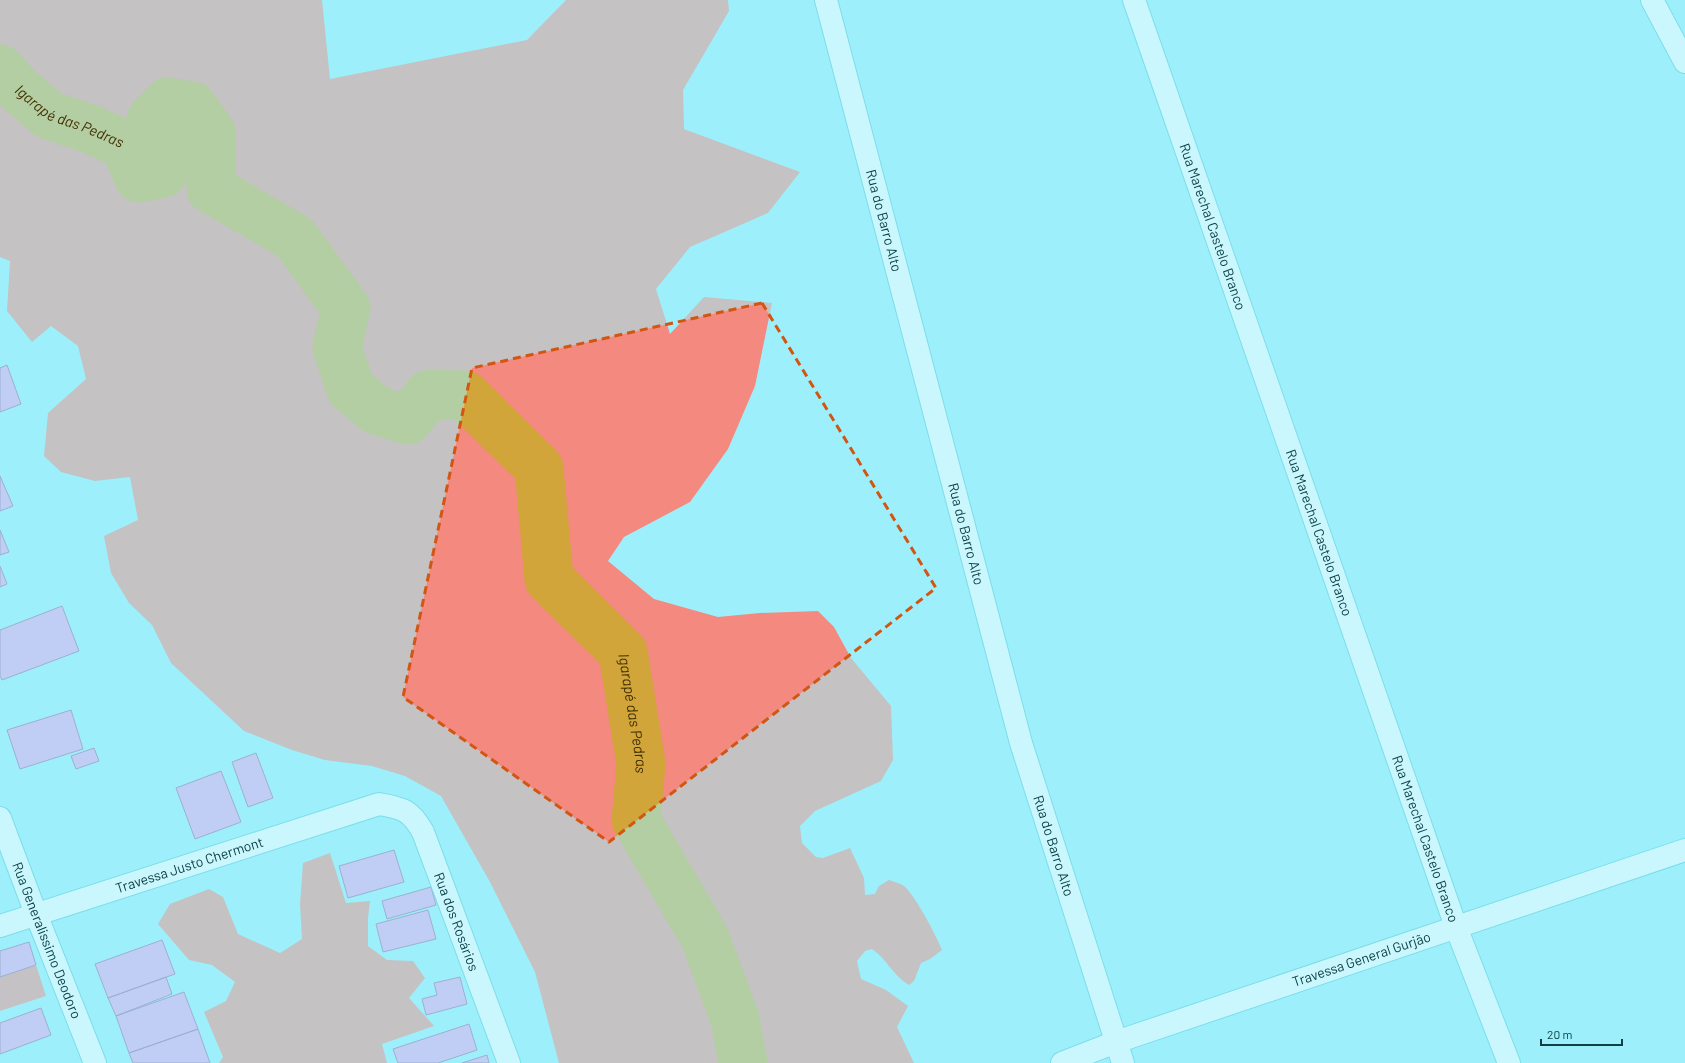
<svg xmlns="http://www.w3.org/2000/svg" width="1685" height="1063" viewBox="0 0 1685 1063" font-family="Barlow,sans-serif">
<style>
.green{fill:#f38b82}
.forest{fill:#f3897f}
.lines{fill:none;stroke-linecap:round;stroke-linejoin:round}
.river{stroke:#d1a53a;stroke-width:49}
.building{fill:#eca2ed;stroke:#99639a}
.street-casing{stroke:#55c5d2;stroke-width:24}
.street{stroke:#fff;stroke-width:22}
.marked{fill:none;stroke:#d25612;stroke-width:3;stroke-dasharray:8 5;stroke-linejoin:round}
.labels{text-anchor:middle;stroke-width:3.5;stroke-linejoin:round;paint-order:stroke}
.street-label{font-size:14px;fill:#0f4046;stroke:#9df0fb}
.water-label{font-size:15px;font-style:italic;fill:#423102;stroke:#9df0fb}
</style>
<rect width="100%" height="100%" fill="#9df0fb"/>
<!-- green -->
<path class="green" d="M36,965L46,996L0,1011V977Z"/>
<!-- forest -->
<path class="forest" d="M0,0H322L330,79L527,40L566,0H728L729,11L683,90L684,129L800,172L768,213L690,247L656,289L670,334L704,297L772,303L755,386L728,449L690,502L624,537L608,561L654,599L718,617L760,613L818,611L834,627L851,658L891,706L893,760L881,781L815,811L800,826L802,843L816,857L823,858L850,848L864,878L865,895L875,894L879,886L889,880C894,882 900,883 904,886C915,895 936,935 942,950L930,959L921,963L914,981L909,985C893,976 887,959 872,949L865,951L857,961L861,979L886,990L908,1006L897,1027L914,1063H559L535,972L490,882L441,796L405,776L372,766L325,760L292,750L244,731L171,663L152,625L129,603L111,573L104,536L138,520L130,477L95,481L61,472L44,456L48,413L86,379L78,346L51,326L32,342L7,311L10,261L0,257Z
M330,853L346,903L370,901L368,918V946L387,960L413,961L425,978L409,998L434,1026L382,1044L387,1063H219L223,1057L204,1012L226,1001L235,982L212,965L189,960L158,924L170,904L209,889L223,897L238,934L280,953L302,939L300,904L303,863Z"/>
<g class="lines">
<!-- river -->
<path class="river" id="s1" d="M0,69L18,89L49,115L85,127L124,144L139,178L163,173L169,153L151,119L168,102L192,106L211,132V189L295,238L346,308L337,348L351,389L376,410L408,420L429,394L465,395L539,468L549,579L623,652L641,764L636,820L705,938L735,1019L743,1063"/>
</g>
<!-- building -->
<path class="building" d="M7,365L21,404L0,412V368Z
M0,476L13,506L0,511Z
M0,530L9,552L0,555Z
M0,566L7,584L0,587Z
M62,606L79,651L2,680L0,676V630Z
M71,710L83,749L20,769L7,730Z
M94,748L99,761L76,769L71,756Z
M256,753L273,798L248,807L232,762Z
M221,771L241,822L195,839L176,788Z
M394,850L404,882L348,898L339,866Z
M431,887L436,905L387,919L382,901Z
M428,910L436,939L383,952L376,924Z
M162,940L175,974L108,998L95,964Z
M29,942L36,965L0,977V951Z
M166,977L172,994L116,1016L108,998Z
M460,977L467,1004L426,1015L422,999L437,995L434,983Z
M184,992L198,1029L129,1053L116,1016Z
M41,1008L51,1035L0,1054V1023Z
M469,1024L477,1050L438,1063H398L393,1049Z
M198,1029L210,1063H133L129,1053Z
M487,1055L489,1063H462Z"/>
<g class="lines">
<!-- street casing -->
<g class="street-casing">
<g id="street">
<path id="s2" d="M826,0L1021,743L1123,1063"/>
<path id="s3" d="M1134,0L1456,927L1509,1063"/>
<path d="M1652,0L1685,62"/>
<path id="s4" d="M0,818L36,914L95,1063"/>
<path id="s5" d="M0,926L379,804C404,808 411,811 423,832L509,1063"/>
<path id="s6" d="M1062,1063L1116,1042L1685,850"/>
</g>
</g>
<!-- street -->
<use href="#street" class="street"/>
</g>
<!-- marked area -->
<path d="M0 0H1685V1063H0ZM762,303L936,588L609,842L403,697L472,368Z" fill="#9df0fb" fill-opacity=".55" fill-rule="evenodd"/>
<path class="marked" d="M762,303L936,588L609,842L403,697L472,368Z"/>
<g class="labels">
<!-- street labels -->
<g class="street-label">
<text dy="5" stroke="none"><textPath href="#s2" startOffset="228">Rua do Barro Alto</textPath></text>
<text dy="5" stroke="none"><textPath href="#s3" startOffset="240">Rua Marechal Castelo Branco</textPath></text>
<text dy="5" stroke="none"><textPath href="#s3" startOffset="564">Rua Marechal Castelo Branco</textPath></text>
<text dy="5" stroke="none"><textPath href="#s2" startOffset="552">Rua do Barro Alto</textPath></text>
<text dy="5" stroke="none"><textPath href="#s3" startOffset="888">Rua Marechal Castelo Branco</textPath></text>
<text dy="5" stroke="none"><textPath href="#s2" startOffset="876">Rua do Barro Alto</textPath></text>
<text dy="5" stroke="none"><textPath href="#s5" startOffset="199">Travessa Justo Chermont</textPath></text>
<text dy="5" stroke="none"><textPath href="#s5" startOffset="549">Rua dos Rosários</textPath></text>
<text dy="5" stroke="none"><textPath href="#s4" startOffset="131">Rua Generalissimo Deodoro</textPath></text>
<text dy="5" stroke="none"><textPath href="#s6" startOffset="317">Travessa General Gurjão</textPath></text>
</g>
<!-- water labels -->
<g class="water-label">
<text dy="5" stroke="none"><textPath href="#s1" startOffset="86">Igarapé das Pedras</textPath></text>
<text dy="5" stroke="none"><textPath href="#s1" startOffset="1192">Igarapé das Pedras</textPath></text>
</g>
</g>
<!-- scale -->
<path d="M1541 1039v6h81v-6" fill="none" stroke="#0f4046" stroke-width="2"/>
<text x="1547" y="1039" font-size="12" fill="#0f4046" stroke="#9df0fb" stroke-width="3" paint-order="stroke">20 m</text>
</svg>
